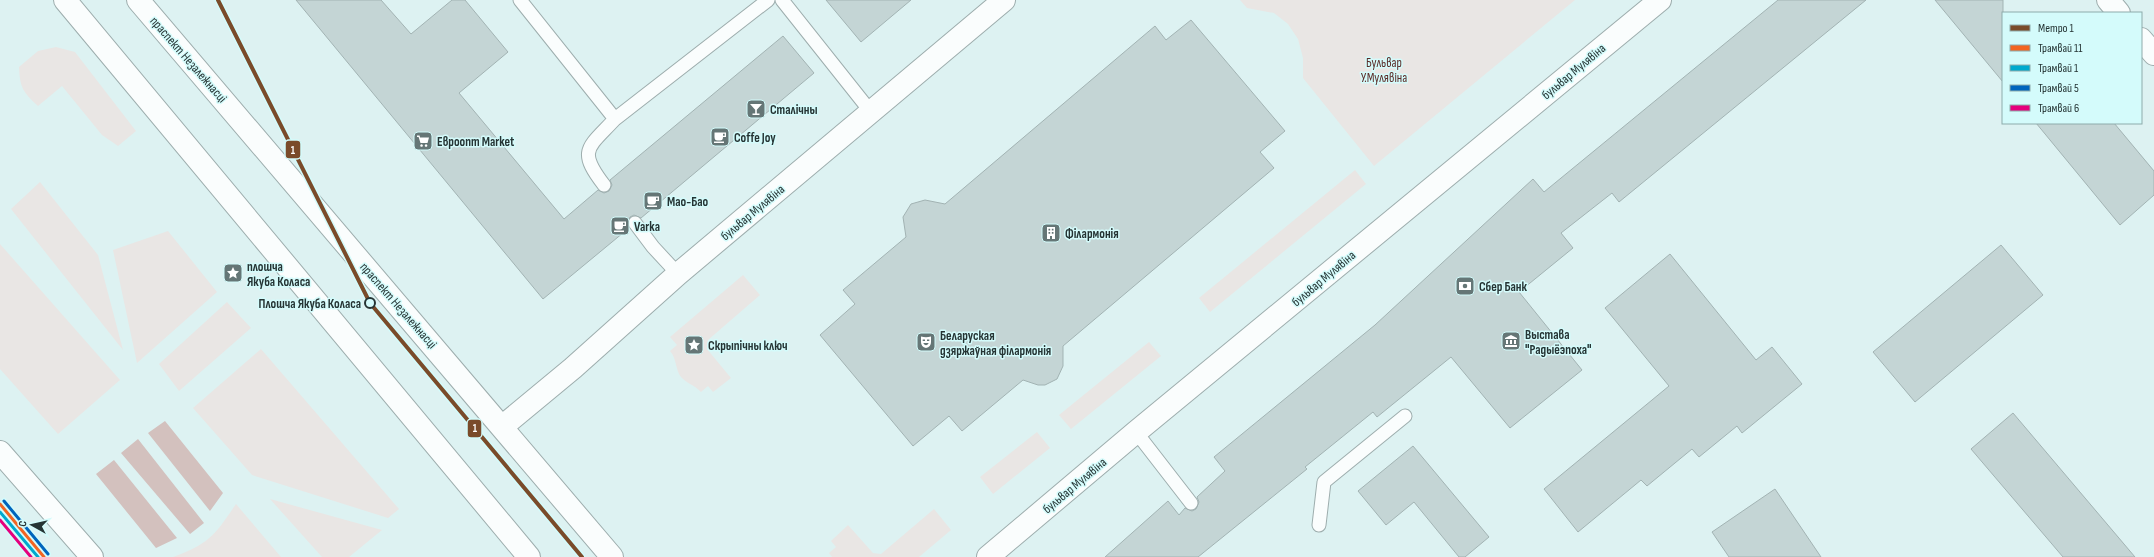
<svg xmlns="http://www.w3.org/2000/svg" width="2154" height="557" viewBox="0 0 2154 557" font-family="'Sofia Sans Condensed',sans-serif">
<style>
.green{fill:#e9e6e4}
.water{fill:#d3c1be}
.building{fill:#c4d5d5;stroke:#a2b3b3}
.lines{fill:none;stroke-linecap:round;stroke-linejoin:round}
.service-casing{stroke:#9dadad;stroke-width:15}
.minor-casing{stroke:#9dadad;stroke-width:24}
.tertiary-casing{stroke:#9dadad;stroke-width:24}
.primary-casing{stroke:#9dadad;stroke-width:24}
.service{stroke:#fafdfd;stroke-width:13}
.minor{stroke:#fafdfd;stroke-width:22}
.tertiary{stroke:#fafdfd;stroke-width:22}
.primary{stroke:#fafdfd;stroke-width:22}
.tram-1-casing{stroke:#d4fbfb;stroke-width:6}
.tram-2-casing{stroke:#d4fbfb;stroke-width:6}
.tram-3-casing{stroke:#d4fbfb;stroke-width:6}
.tram-4-casing{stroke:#d4fbfb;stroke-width:6}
.tram-1{stroke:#f26522;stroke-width:3}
.tram-2{stroke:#00a9ce;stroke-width:3}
.tram-3{stroke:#0065bd;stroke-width:3}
.tram-4{stroke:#e5007d;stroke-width:3}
.metro-1-casing{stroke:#d4fbfb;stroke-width:7}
.metro-1{stroke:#7a4b2a;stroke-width:4}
.stop-dot{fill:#d4fbfb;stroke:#253434;stroke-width:2}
.labels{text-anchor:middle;stroke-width:3;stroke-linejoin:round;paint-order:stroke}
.street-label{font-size:13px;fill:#253434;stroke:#d4fbfb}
.park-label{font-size:13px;fill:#5c2c28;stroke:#d4fbfb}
.poi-label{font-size:13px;font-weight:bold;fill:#253434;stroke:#d4fbfb;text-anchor:start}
.stop-label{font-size:13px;font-weight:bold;fill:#253434;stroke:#d4fbfb;text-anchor:end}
.line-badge{stroke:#d4fbfb;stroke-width:1.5}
.badge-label{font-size:11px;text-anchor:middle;font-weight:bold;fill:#fff}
</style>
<rect width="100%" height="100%" fill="#ddf2f2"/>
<!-- green -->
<path class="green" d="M1240,0H1575L1374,166L1303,78V58L1298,39L1288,24L1274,13L1247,8Z
M56,47L75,52L136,131L118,146L102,135L62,86L38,106C23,92 20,88 19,67L38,51Z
M1355,170L1366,184L1210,312L1199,298Z
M40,182L98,255L123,350L11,209Z
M168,231L217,292L137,363L113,250Z
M0,244L120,380L58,434L0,369Z
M743,275L760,295L708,340L707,349L731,378L713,392L708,386L701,392C695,385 687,384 681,377C675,369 677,359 670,351L677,345L670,337Z
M227,302L251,328L179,391L159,364Z
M1149,342L1161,356L1071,429L1059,415Z
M261,349L399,509L388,518L252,475L193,408Z
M1037,432L1050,448L993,494L980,477Z
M270,499L382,530L349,557H322Z
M236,504L281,557H173C209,544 215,535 236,504Z
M934,509L951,530L919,557H832L829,553L836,547L831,541L848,525L873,553L881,554Z"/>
<!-- water -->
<path class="water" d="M165,421L223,493L210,511L148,433Z
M138,439L204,523L190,534L121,453Z
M114,460L177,538L156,548L96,474Z"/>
<!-- building -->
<path class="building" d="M296,0H381L411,34L452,0H465L508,52L459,93L564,219L598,190L604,193L609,191L612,185L610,180L783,36L814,73L641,218L634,215L630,217L627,224L629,228L543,299Z
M826,0H911L861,42Z
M1778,0H1866L1619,202L1612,193L1561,233L1573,248L1519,292L1582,370L1510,428L1451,357L1377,417L1373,412L1305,467L1307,469L1198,557H1105L1168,501L1179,515L1185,508L1192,511L1196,509L1199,502L1197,497L1225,471L1214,457L1375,325L1533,179L1544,192Z
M1935,0H2003V82Z
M1191,20L1285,131L1260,152L1274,168L1063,346V366L1057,379L1045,385H1038L1023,380L962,431L949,416L913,446L820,335L855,304L843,290L906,237L903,217L911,204L925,200L945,204L1155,26L1166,40Z
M2036,123H2114L2154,171V195L2120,225Z
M2001,245L2043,295L1915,402L1873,352Z
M1670,254L1756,360L1772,347L1802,384L1742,433L1737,426L1699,457L1692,449L1647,486L1641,480L1578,532L1544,489L1669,386L1605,308Z
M2013,413L2135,557H2063L1971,449Z
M1413,446L1489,537L1465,557H1459L1414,502L1386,525L1358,491Z
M1775,489L1821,557H1729L1712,532Z"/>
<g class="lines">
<!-- service casing -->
<g class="service-casing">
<path id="service" d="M520,0L615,119C588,148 577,150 604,185
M782,0L871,112
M615,119L768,0
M635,223L653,247L678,274
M1136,432L1191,503
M1319,525L1324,482L1405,416"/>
</g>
<!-- minor casing -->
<g class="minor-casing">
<path id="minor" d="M503,426L573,368L678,274L1004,0
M988,557L1136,432L1660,0"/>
</g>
<!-- tertiary casing -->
<g class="tertiary-casing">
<path id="tertiary" d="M2108,0L2119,13
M2141,39L2154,54"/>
</g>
<!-- primary casing -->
<g class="primary-casing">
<path id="primary" d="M65,0L529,557
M138,0L612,557
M0,452L92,557"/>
</g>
<!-- service -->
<use href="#service" class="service"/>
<!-- minor -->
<use href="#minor" class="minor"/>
<!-- tertiary -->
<use href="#tertiary" class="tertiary"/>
<!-- primary -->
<use href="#primary" class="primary"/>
<!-- tram-1 casing -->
<g class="tram-1-casing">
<path id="tram-1" d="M0,504L44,557"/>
</g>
<!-- tram-2 casing -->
<g class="tram-2-casing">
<path id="tram-2" d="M0,512L38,557"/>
</g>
<!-- tram-3 casing -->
<g class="tram-3-casing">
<path id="tram-3" d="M4,501L48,554"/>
</g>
<!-- tram-4 casing -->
<g class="tram-4-casing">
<path id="tram-4" d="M0,520L31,557"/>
</g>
<!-- tram-1 -->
<use href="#tram-1" class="tram-1"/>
<!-- tram-2 -->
<use href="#tram-2" class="tram-2"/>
<!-- tram-3 -->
<use href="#tram-3" class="tram-3"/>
<!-- tram-4 -->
<use href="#tram-4" class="tram-4"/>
<!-- metro-1 casing -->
<g class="metro-1-casing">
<path id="metro-1" d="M218,0L370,303L582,557"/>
</g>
<!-- metro-1 -->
<use href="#metro-1" class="metro-1"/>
</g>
<!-- icons -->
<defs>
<g id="bar-square" transform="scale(1)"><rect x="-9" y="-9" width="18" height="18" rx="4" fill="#657676" stroke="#d4fbfb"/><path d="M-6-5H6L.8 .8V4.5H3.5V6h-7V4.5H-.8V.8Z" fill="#fff"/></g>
<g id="cafe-square" transform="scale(1)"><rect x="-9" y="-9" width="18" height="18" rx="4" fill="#657676" stroke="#d4fbfb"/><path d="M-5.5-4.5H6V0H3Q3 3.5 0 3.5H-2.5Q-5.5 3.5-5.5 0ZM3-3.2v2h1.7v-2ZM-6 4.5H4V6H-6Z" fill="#fff"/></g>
<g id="supermarket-square" transform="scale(1)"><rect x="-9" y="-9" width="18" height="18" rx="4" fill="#657676" stroke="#d4fbfb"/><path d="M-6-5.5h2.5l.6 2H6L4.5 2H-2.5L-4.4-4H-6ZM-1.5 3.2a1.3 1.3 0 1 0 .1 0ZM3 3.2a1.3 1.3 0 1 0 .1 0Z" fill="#fff"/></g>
<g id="building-square" transform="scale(1)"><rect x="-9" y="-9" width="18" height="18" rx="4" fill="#657676" stroke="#d4fbfb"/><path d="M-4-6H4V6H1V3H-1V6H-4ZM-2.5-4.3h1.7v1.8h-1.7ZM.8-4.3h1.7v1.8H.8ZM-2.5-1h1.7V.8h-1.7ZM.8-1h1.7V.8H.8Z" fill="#fff"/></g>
<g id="sight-square" transform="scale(1)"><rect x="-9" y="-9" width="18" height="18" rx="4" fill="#657676" stroke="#d4fbfb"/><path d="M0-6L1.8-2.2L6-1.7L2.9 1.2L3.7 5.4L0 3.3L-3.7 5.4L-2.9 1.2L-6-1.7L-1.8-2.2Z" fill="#fff"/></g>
<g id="bank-square" transform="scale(1)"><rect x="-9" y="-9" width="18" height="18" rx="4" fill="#657676" stroke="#d4fbfb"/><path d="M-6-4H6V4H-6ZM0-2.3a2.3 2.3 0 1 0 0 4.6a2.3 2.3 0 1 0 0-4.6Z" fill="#fff"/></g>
<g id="museum-square" transform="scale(1)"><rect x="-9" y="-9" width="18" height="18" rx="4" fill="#657676" stroke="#d4fbfb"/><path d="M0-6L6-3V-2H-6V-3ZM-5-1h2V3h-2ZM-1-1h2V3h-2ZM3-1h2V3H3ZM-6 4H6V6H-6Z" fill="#fff"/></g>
<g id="theatre-square" transform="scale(1)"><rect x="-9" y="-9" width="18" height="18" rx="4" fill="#657676" stroke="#d4fbfb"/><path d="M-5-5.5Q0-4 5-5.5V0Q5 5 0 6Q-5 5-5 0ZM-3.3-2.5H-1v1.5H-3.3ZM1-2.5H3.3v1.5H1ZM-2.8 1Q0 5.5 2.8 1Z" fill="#fff"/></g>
</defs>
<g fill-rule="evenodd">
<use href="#bar-square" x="756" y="109"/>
<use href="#cafe-square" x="720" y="137"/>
<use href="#supermarket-square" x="423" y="141"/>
<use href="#cafe-square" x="653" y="201"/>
<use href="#cafe-square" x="620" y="226"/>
<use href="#building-square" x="1051" y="233"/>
<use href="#sight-square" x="233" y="273"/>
<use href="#bank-square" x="1465" y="286"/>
<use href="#museum-square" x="1511" y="341"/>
<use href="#theatre-square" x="926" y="342"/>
<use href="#sight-square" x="694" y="345"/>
</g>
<!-- markers -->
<circle class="stop-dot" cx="370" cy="303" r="5"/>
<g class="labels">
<!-- street labels -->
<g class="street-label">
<text transform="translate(189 59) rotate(49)" y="5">праспект Незалежнасці</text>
<text transform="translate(1573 71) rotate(-40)" y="5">бульвар Мулявіна</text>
<text transform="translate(752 212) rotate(-40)" y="5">бульвар Мулявіна</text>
<text transform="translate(1323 278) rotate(-40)" y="5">бульвар Мулявіна</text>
<text transform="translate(399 305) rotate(49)" y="5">праспект Незалежнасці</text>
<text transform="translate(1074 485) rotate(-40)" y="5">бульвар Мулявіна</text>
</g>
<!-- park labels -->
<g class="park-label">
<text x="1384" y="67">Бульвар<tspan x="1384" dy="15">У.Мулявіна</tspan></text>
</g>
<!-- poi labels -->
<g class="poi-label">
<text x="770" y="114">Сталічны</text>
<text x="734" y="142">Coffe Joy</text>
<text x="437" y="146">Евроопт Market</text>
<text x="667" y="206">Мао-Бао</text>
<text x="634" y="231">Varka</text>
<text x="1065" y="238">Філармонія</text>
<text x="247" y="271">плошча<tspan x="247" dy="15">Якуба Коласа</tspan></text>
<text x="1479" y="291">Сбер Банк</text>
<text x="1525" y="339">Выстава<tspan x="1525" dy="15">"Радыёэпоха"</tspan></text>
<text x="940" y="340">Беларуская<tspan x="940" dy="15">дзяржаўная філармонія</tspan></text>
<text x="708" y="350">Скрыпічны ключ</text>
</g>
<!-- stop labels -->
<g class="stop-label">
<text x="361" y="308">Плошча Якуба Коласа</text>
</g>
</g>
<g class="line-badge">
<rect x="285" y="140" width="16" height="19" rx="4" fill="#7a4b2a"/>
<rect x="467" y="419" width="15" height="19" rx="4" fill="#7a4b2a"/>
</g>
<g class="badge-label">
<text x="293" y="154">1</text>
<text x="475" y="432">1</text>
</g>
<!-- legend -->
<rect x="2002" y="12" width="140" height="112" fill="#d4fbfb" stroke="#8eabab"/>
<rect x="2010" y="25" width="20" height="6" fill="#7a4b2a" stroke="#8eabab"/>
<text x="2038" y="32" font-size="12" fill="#253434">Метро 1</text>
<rect x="2010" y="45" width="20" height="6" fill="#f26522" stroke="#8eabab"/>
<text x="2038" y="52" font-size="12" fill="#253434">Трамвай 11</text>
<rect x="2010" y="65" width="20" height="6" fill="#00a9ce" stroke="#8eabab"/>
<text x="2038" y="72" font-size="12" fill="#253434">Трамвай 1</text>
<rect x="2010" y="85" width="20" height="6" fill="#0065bd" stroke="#8eabab"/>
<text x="2038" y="92" font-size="12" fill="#253434">Трамвай 5</text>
<rect x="2010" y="105" width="20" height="6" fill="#e5007d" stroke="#8eabab"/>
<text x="2038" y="112" font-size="12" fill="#253434">Трамвай 6</text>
<!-- north arrow -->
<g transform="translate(32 525) rotate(278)" stroke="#d4fbfb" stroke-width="3" paint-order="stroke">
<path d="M0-3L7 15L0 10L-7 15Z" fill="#253434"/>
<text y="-6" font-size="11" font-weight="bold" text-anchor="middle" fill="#253434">С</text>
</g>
</svg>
